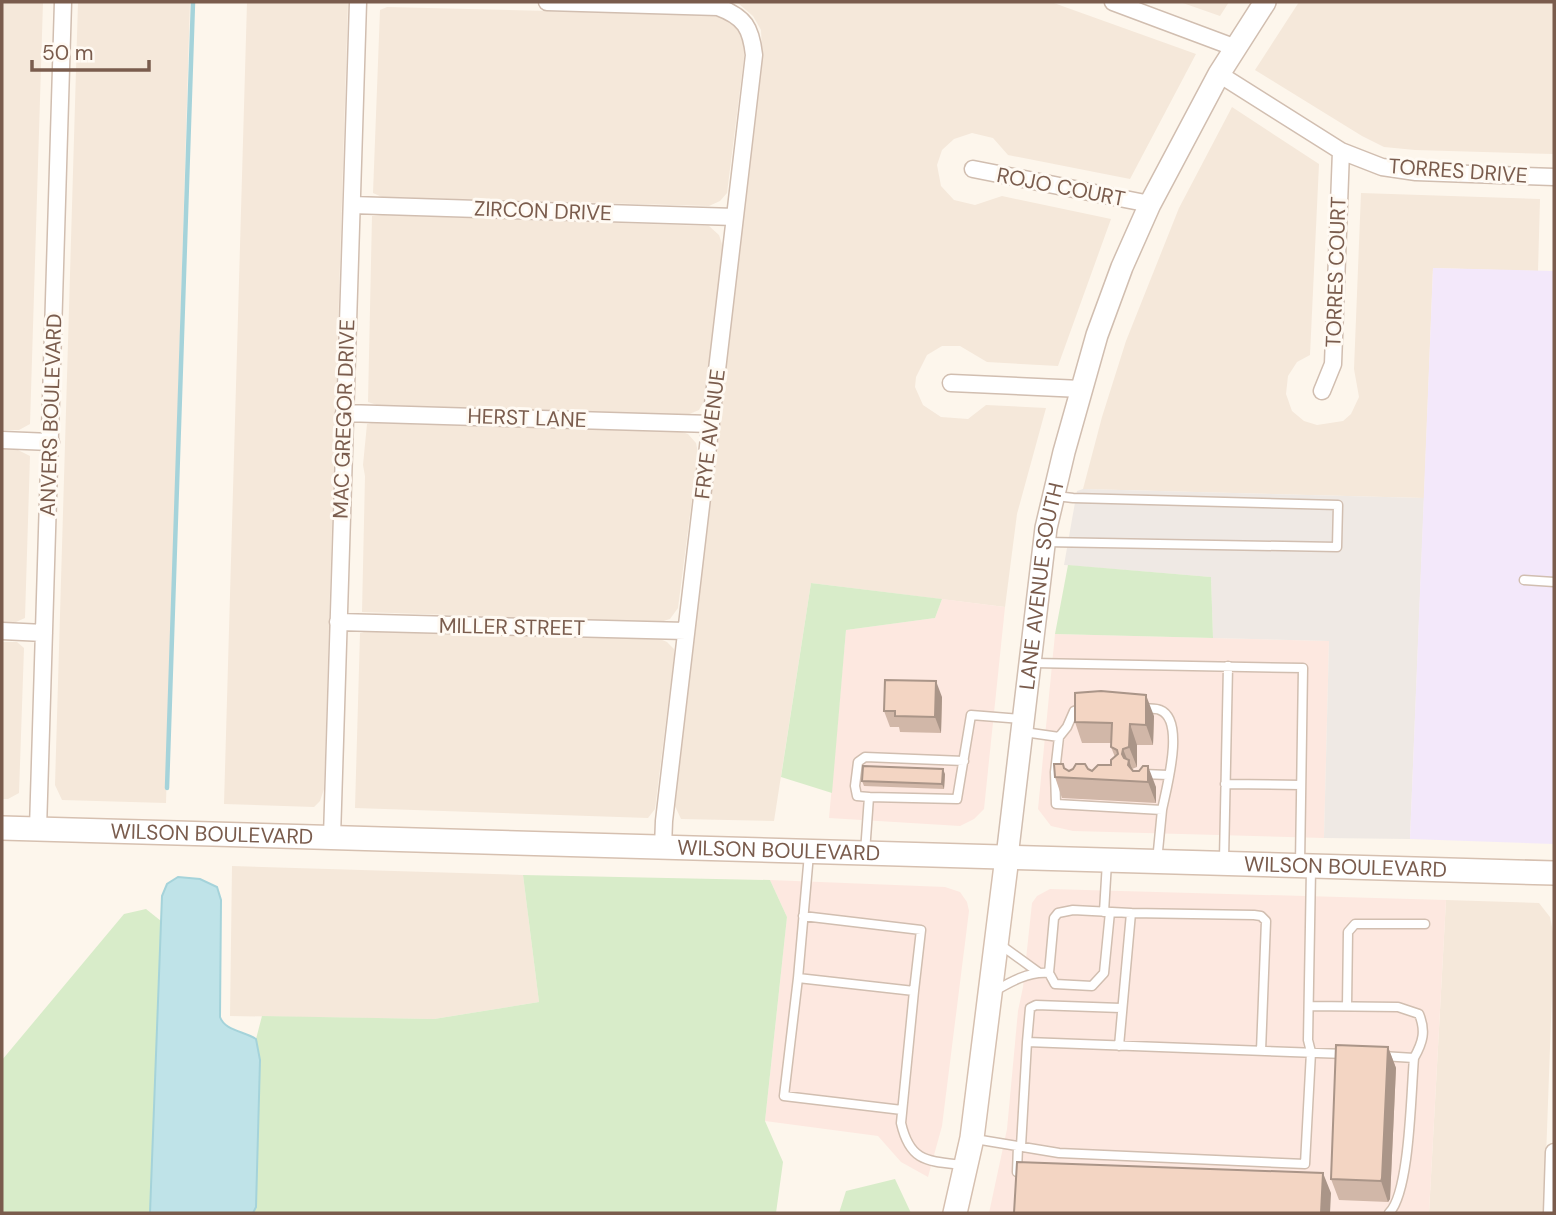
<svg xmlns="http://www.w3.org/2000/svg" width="1556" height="1215" viewBox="0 0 1556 1215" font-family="'DM Sans',sans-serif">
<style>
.residential{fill:#f5e8da}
.commercial{fill:#fde8e0}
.industrial{fill:#efe9e4}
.education{fill:#f3e8fa}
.green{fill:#d8ecc9}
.water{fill:#bfe3e8;stroke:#a5d3da;stroke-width:2}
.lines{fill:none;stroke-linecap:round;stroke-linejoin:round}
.stream{stroke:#a5d3da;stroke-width:4.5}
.service-casing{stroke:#d1beb0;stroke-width:11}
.minor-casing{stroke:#d1beb0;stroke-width:19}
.tertiary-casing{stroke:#d1beb0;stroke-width:24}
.secondary-casing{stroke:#d6c0b0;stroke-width:26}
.service{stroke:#fff;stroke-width:8}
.minor{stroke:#fff;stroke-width:16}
.tertiary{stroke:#fff;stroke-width:21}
.secondary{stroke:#fff;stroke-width:23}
.wall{fill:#d1b7a8}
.shaded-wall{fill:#aa9588}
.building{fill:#f3d5c3;stroke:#aa9588;stroke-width:2}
.labels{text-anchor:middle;stroke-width:6;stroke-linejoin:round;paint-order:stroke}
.street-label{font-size:21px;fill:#7a5c4d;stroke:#fffaf3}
</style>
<rect width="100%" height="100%" fill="#fdf6ec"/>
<!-- residential -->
<path class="residential" d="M2,2H43L30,424L19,430H2Z
M78,2H190L166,803L62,800L55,785Z
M247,2H348L324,789L320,801L314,807L224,804Z
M731,2H1051L1196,54L1130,179L1008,155L993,138L972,133L954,139L942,150L937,165L941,186L954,200L975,205L1002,196L1111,219L1058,366L987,362L960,346H942L927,355L916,377L915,387L923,405L941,417L968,419L986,405L1046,408L1017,514L1005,607L811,583L774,821L681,819L675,806L762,53L761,30L753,16L739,4Z
M1180,2H1229L1220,16Z
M1299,2H1554V154L1415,150L1384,147L1362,136L1255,70Z
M387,7L716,15L729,20L740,29L745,41V50L727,193L720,201L709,206L382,197L373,193L380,10Z
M1232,107L1319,164L1310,355L1297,362L1288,376L1286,394L1292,411L1304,421L1317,425L1343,421L1351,414L1359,397L1354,369L1361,193L1540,199L1538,271L1433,268L1424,498L1083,489L1102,417L1126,341L1179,208Z
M382,215L709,226L719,235L723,247L705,399L699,410L687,415L377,405L368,402L372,216Z
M371,423L679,431L688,434L696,443L698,453L678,608L670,619L660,622L362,612L365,476L363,465L367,424Z
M2,449L18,450L30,456L25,618L16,622H2Z
M368,631L660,639L667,642L674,649V657L655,809L648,818L355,808L360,633Z
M2,642H17L24,648L19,793L8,799H2Z
M232,866L523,875L539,1002L434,1019L230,1016Z
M1446,900L1539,903L1550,917L1554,937L1544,1213H1429Z"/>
<!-- commercial -->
<path class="commercial" d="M942,599L1005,607L984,809L974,819L960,826L829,818L846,630L935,618Z
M1055,634L1329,641L1324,838L1073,831L1051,826L1038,809Z
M770,880L945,887L960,892L967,902L969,911L942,1126L928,1177L901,1162L878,1136L765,1121L787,917Z
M1050,889L1446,900L1429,1213H989L1007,1129L1018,1011L1023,987L1032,903L1037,896Z"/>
<!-- industrial -->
<path class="industrial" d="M1083,489L1424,498L1410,839L1324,838L1329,641L1213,638L1211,577L1064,565L1077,491Z"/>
<!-- education -->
<path class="education" d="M1433,268L1554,271V844L1410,839Z"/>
<!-- green -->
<path class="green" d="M1068,565L1211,577L1213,638L1055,634Z
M811,583L942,599L935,618L846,630L832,793L781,777Z
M523,875L770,880L787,917L765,1121L783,1162L776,1213H253L256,1206L260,1060L256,1039L262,1016L434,1019L539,1002Z
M146,909L161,921L150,1213H2V1060L124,914Z
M895,1179L911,1213H839L846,1191Z"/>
<!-- water -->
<path class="water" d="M178,877L200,879L217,887L221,900L220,1017C225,1031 244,1031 256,1039L260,1060L256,1207L253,1213H150L162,896L167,884Z"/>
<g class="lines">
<!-- stream -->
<path class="stream" d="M167,788L193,2"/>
<!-- service casing -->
<g class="service-casing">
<path id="service" d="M1045,542L1337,547L1338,505L1073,498L1056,496
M1524,580L1554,582
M1033,663L1303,668L1300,864
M1143,708C1148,709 1156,708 1160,710C1186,720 1166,789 1162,810
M1024,732L1059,737L1055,772L1056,804L1162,810L1157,861
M1059,737L1067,727L1074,711L1085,707
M1143,774L1168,775
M1225,784L1301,785
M869,797L857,796L855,786L858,762L865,757L964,761
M865,852L869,797L957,799L971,715L1022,719
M809,854L798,978L914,991L901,1123C910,1162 927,1161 963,1165
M1224,860L1228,666
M1104,912L1107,862
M803,916L921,930L914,991
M998,943L1038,972
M1049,973L1055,984L1092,986L1104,973L1110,912
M798,978L784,1096L902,1110
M993,992C1010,982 1029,971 1049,973L1054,918L1058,913L1073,910L1131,913
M1309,1006L1398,1007L1419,1014C1426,1031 1423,1042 1414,1058C1411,1090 1410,1193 1389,1213
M1347,1006L1348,932L1355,924H1425
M1027,1042L1030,1008L1036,1005L1121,1008
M1119,1046L1131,913L1254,915L1261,916L1266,921L1261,1051
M1382,1056L1414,1058
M975,1139L1059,1153L1305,1164L1311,1052L1308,1040L1311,869
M1021,1146L1027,1042L1345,1054
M1017,1172L1018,1146"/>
</g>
<!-- minor casing -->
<g class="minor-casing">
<path id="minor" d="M547,2L718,7C745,17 751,28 754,55L664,821L663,847
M1113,2L1236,48
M1219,74L1341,151L1382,167L1416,172L1554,177
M973,169L1150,204
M352,205L735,217
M951,383L1081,389
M1322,391L1333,364L1341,151
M344,413L711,424
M2,440L51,442
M338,622L686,631
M2,631L44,633
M38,829L63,2
M332,837L358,2
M1552,1213L1554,1152"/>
</g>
<!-- tertiary casing -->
<g class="tertiary-casing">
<g id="tertiary">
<path id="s1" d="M1007,857L1046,528L1064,452L1097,335L1122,267L1150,204L1219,74L1265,2"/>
</g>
</g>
<!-- secondary casing -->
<g class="secondary-casing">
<g id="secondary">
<path id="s2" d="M2,828L1554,873"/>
<path d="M955,1213L972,1138L1007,857"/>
</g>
</g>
<!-- service -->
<use href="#service" class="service"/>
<!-- minor -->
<use href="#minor" class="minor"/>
<!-- tertiary -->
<use href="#tertiary" class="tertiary"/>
<!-- secondary -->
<use href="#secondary" class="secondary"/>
</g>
<!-- wall -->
<path class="wall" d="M942,697L941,733L900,732L899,727H890L884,711Z
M1154,716L1153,745H1137V767L1132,769L1156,787V803L1062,798L1055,777L1064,768L1069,771L1088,769L1092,771L1111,765L1115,757L1111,747V743H1082L1075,722Z
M945,774L944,789L864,786L862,781Z
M1388,1047L1396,1068L1390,1199L1388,1202L1339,1200L1331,1179Z"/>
<!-- shaded-wall -->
<path class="shaded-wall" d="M936,681L942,697L941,733L935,717Z
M1146,695L1154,716L1153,745L1146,725Z
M1130,724L1137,745V767L1129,747Z
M1123,749L1129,764V760L1136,781L1122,754Z
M1148,766L1156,787V803L1148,782Z
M943,769L945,774L944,789L942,784Z
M1388,1047L1396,1068L1390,1199L1388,1202L1381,1181Z
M1323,1173L1331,1193L1330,1213H1321Z"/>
<!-- building -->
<path class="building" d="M885,680L936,681L935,717L895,716V711H884Z
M1101,691L1146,695V725L1130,724L1129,747L1123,749L1122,754L1124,758L1129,760L1128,765L1133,771H1139L1143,766H1148V782L1055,777L1054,764H1063L1064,768L1069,771L1073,769L1076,764H1085L1088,769L1092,771L1098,765H1111V760L1118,754L1117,750L1111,747L1112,723L1075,722V693Z
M863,766L943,769L942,784L862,781Z
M1336,1045L1388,1047L1382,1178L1381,1181L1331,1179Z
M1017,1162L1323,1173L1321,1213H1014Z"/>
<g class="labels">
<!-- street labels -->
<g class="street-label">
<text transform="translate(1458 171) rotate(4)" y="7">TORRES DRIVE</text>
<text transform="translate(1061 187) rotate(11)" y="7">ROJO COURT</text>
<text transform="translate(543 211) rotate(2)" y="7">ZIRCON DRIVE</text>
<text transform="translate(1336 272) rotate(-88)" y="7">TORRES COURT</text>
<text transform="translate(51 415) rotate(-88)" y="7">ANVERS BOULEVARD</text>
<text transform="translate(527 418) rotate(2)" y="7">HERST LANE</text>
<text transform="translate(344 419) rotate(-88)" y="7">MAC GREGOR DRIVE</text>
<text transform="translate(710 434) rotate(-83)" y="7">FRYE AVENUE</text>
<text dy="7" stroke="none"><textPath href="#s1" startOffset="273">LANE AVENUE SOUTH</textPath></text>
<text transform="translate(512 627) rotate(1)" y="7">MILLER STREET</text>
<text dy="7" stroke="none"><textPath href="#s2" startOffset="210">WILSON BOULEVARD</textPath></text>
<text dy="7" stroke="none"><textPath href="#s2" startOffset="777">WILSON BOULEVARD</textPath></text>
<text dy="7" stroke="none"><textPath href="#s2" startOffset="1344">WILSON BOULEVARD</textPath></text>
</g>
</g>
<!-- border -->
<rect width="1556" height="1215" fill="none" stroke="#7a5c4d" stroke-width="7"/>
<!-- scale -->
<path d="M32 60v10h117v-10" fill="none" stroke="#7a5c4d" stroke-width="3.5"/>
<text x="42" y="60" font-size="21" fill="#7a5c4d" stroke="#fffaf3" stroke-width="5" paint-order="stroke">50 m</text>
</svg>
